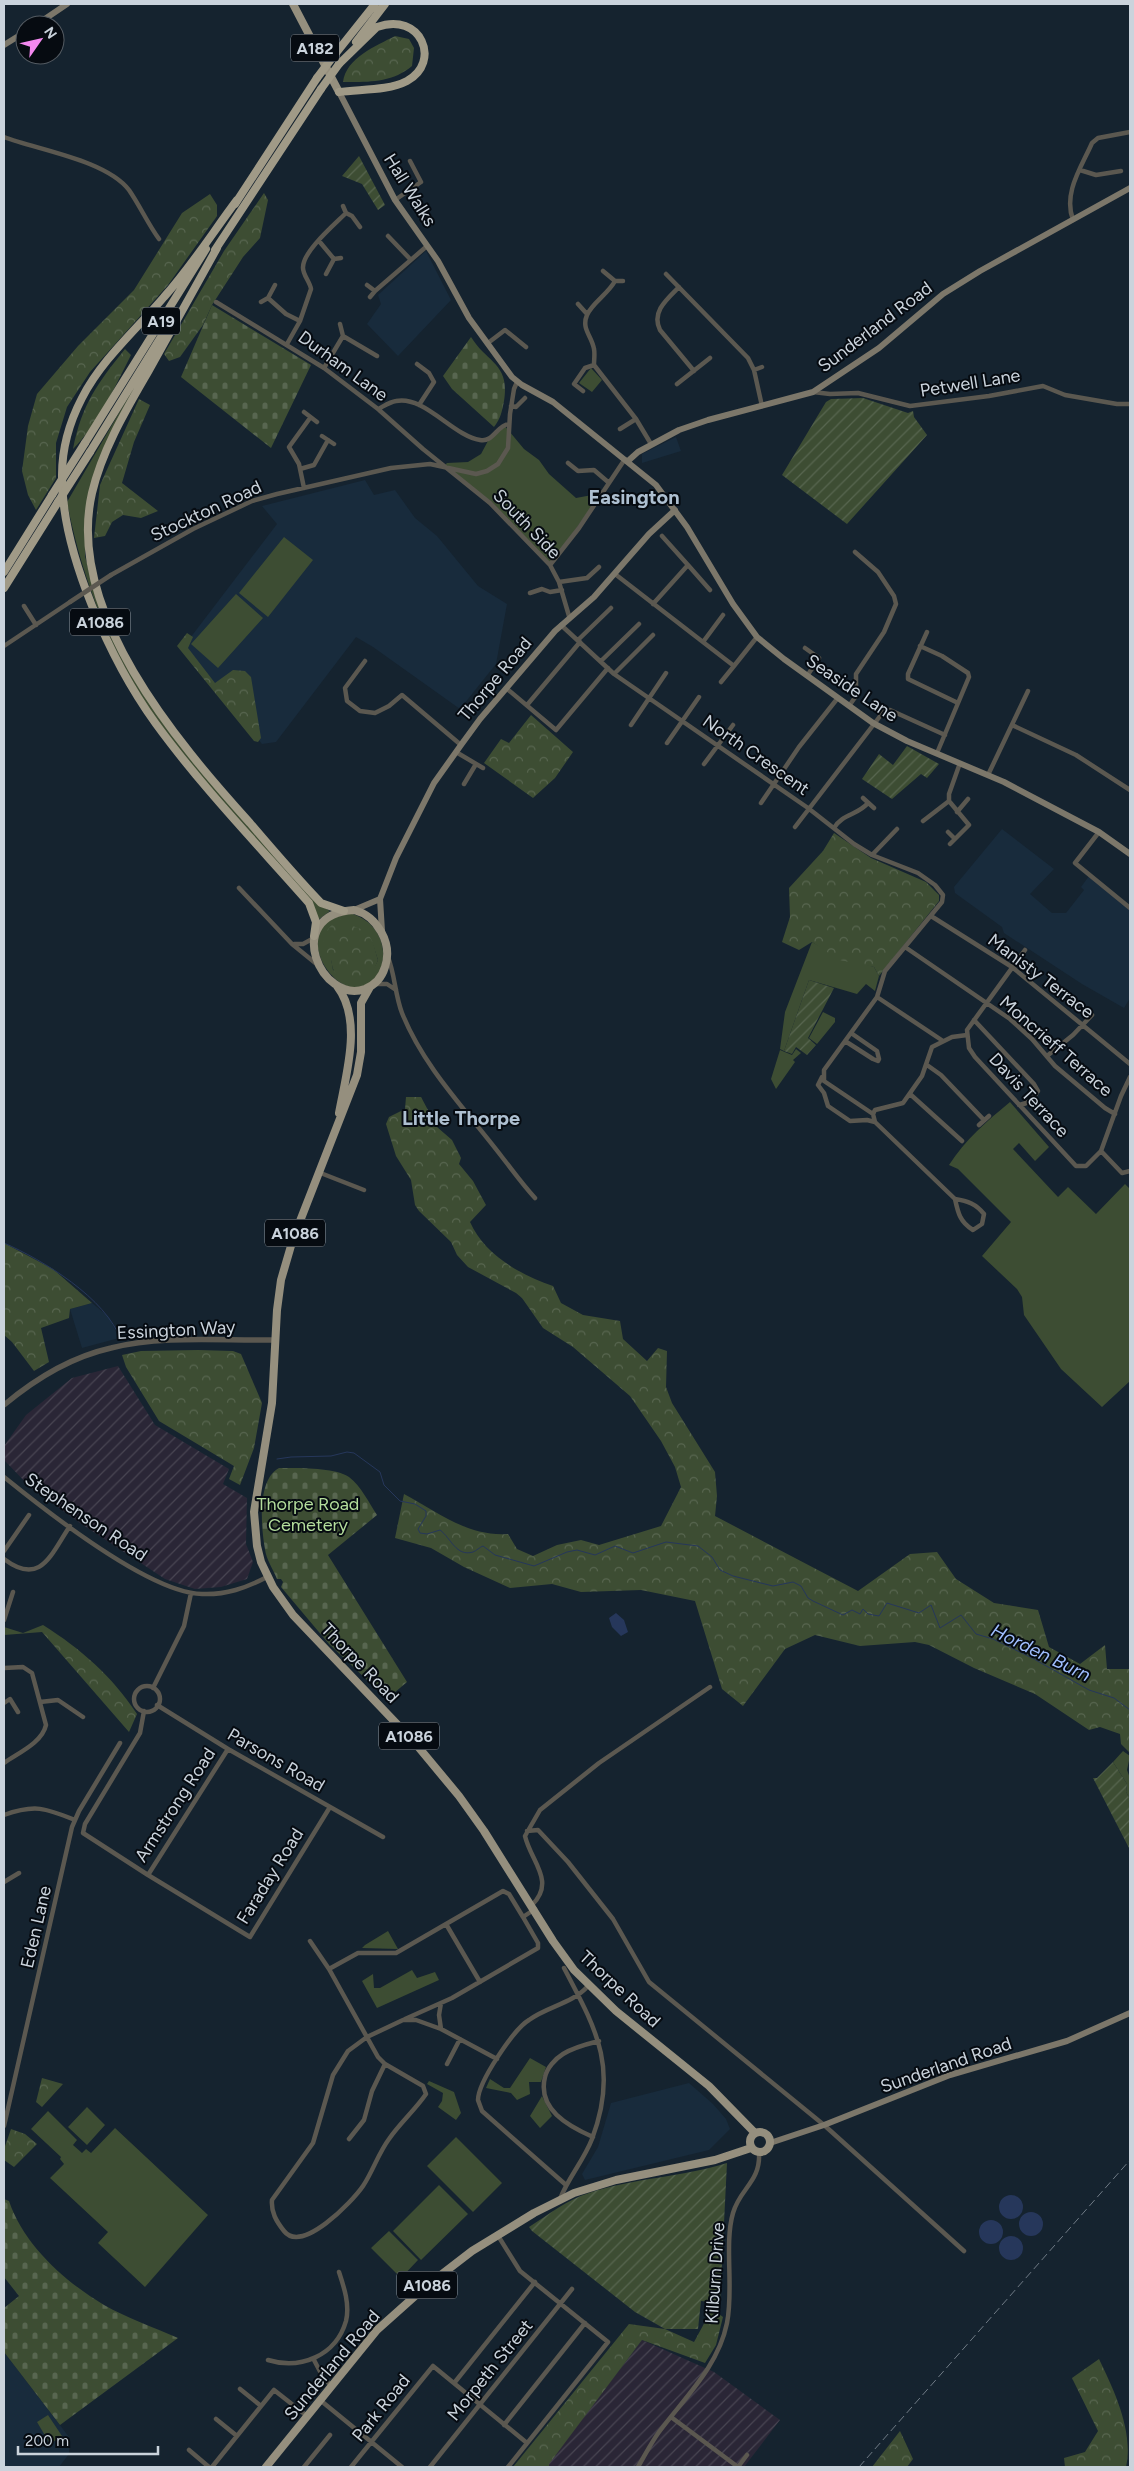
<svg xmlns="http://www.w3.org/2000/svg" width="1134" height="2471" viewBox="0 0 1134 2471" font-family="Figtree,sans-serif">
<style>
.built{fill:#182b3c}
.industrial{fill:url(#industrial-furrows)}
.grass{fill:#3d4d33;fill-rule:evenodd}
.forest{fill:url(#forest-crowns)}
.cemetery{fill:url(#cemetery-stones)}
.garden{fill:url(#garden-furrows)}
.water{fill:#26375b}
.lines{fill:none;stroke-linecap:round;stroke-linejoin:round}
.stream{stroke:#26375b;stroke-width:1}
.minor{stroke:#5b5850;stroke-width:4.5}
.tertiary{stroke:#5b5850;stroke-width:5.5}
.secondary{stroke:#7c776a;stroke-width:6}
.primary{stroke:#958f7e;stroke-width:8}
.trunk{stroke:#a09a87;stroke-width:8}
.rail{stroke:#6f7a85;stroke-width:1;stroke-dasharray:8 4;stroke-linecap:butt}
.minor-bridge{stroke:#5b5850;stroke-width:4.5}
.trunk-bridge{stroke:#a09a87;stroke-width:8}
.labels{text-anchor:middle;stroke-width:4;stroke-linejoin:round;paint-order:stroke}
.shield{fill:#060b11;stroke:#8f979f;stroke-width:1}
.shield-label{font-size:16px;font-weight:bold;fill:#cad3dc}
.street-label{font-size:18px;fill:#cad3dc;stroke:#060b11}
.park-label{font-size:18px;fill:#b4dd9c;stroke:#060b11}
.water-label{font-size:19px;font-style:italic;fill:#9fbefe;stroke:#060b11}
.quarter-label{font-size:20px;font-weight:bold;fill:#aec0d1;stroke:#060b11}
</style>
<defs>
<pattern id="industrial-furrows" width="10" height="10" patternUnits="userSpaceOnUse" patternTransform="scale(1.25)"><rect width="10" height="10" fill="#2a2636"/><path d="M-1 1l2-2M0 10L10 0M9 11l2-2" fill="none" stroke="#484552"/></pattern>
<pattern id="forest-crowns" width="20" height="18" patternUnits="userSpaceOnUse" patternTransform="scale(1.25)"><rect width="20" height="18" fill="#3d4d33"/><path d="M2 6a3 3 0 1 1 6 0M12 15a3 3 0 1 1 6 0" fill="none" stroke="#586650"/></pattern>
<pattern id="cemetery-stones" width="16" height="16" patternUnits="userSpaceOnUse" patternTransform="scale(1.25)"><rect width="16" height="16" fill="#3d4d33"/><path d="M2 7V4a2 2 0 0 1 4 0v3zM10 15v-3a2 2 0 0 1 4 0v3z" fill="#586650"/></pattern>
<pattern id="garden-furrows" width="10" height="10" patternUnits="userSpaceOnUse" patternTransform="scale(1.25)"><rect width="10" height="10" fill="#3d4d33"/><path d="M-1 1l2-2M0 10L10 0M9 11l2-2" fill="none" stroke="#586650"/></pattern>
</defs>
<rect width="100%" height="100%" fill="#15232f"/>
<!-- built -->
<path class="built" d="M426,251L451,300L398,356L367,324L381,304L378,295Z
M676,437L681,451L642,463V454Z
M365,480L374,495L395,490L415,518L437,536L478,586L507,604L496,664L460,709L373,647L356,637L276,742L262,744L184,646L277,524L262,506Z
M1002,829L1054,869L1030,894L1052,913H1066L1084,890L1081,887L1089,876L1130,910V998L1124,1008L1082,984L1004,933L1002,927L955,893L954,887Z
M92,1303L109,1317L119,1338L82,1348L70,1309Z
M689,2083L713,2104L726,2119L730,2129L709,2150L585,2180L582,2174L598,2147L611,2103Z
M4,2352L69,2437V2454L59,2467H4Z"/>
<!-- industrial -->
<path class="industrial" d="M118,1366L155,1425L229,1469L223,1484L247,1498L246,1544L253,1562L247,1579L221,1587L195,1589L165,1579L80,1523L30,1487L5,1461L4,1446L26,1415L72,1378Z
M642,2340L714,2372L780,2420L744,2467H549L548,2464Z"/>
<!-- grass -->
<path class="grass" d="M591,368L602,380L592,392L579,383Z
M137,382L90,487L85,512V556L96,599L117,647L159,717L321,906L330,911L318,920L312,903C260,844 199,783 155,718C111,652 82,580 67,502Z
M504,425L524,449L539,460L549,474L576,498L592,495L598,498L550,565L514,526L444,466L447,463L468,462L481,454L489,439Z
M284,537L313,560L268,617L239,593Z
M236,594L263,618L218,668L191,644Z
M349,913C372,918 388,940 382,965C381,971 377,976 372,981C344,1010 293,941 331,919C336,917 343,915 349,913ZM347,925C371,932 371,938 378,960C366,988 357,978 333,970L331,958Z
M812,942L835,955L874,967L879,976L875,991L866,984L857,994L809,980L784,1051L780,1049L785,1012Z
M823,1012L835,1018V1022L817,1044L809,1038Z
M796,1049L801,1053L793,1060L795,1062L776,1089L771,1079L780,1050L792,1055Z
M1010,1102L1049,1147L1035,1161L1019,1143L1013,1149L1058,1197L1068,1187L1096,1214L1125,1184L1130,1189V1381L1102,1407L1061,1369L1024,1315L1022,1297L1017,1289L982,1256L1011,1222L958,1169L949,1165C965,1140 987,1121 1010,1102Z
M1123,1751L1130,1756L1127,1770L1130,1778V1799L1126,1792L1127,1784L1113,1762Z
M388,1931L398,1949L362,1948L365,1945Z
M412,1970L417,1978L435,1972L439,1980L377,2008L362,1981L373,1974L374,1988H380Z
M530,2058L546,2067L541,2082H529L530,2094L517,2100L511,2093L486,2088L490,2079L504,2088H510Z
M429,2081L454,2092L461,2113L456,2120L438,2107L442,2101L443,2093L427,2084Z
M542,2096L552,2116L540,2128L530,2116Z
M87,2107L105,2125L87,2145L68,2127Z
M48,2111L77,2140L73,2145L82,2153L86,2149L91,2153L115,2128L208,2215L145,2287L98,2243L108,2232L50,2178L64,2164L60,2159L61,2157L31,2129Z
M456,2137L502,2183L473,2212L427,2166Z
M439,2185L468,2214L421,2260L393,2231Z
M389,2231L418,2260L401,2278L371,2248Z
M48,2415L62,2436L50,2444L37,2422Z"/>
<!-- forest -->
<path class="forest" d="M395,36L409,39L414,48L412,66C392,83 368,82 343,82C346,58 376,46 395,36Z
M264,193L268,200L260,238L243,257L212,305L203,325L180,357L169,361L164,354L224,251Z
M210,194L217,205V216L168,285L90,372L67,407L56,443V478L36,510L28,495L22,471L28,426L37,394L78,346L134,290L182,213Z
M125,349L131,355C116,385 97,426 73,449C82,404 97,384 125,349Z
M139,399L150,405L134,442L122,483L158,511L141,518L123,515L112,522L105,536L94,538L100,485Z
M505,487L518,495L525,505L522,510L495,497Z
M187,633L193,637L188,648L215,683L233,670L245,671L251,677L261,738L258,742L254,741L177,646Z
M531,715L573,752L555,778L533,798L484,763L501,739L509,743Z
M834,833L871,858L926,882L939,895V901L879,976L874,967L839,960L812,942L799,950L782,942L790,917L789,888L823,851Z
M341,919C346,924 351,925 358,928C373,933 374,947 378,960C375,967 373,976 365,979C356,983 339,980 334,971C332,968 332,963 331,960C329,955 329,958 326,953C318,939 328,925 341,919Z
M406,1097H421L437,1127L452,1140L461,1158L459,1164L473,1181L486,1205L470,1222C484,1254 520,1275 553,1286L561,1303L583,1315L620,1321L623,1339L647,1361L658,1348L667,1351L666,1387L672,1403L715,1472L717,1496L715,1516L858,1591L910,1554L937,1552L956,1579L994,1603L1038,1610L1049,1647L1080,1664L1105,1645L1107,1669H1130V1753L1121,1744L1120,1734L1100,1727L1089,1730L1035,1694L974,1668L929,1645L915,1642L860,1646L815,1635L785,1649L743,1706L722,1689L695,1601L641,1590L581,1592L552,1584L510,1588L464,1567L431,1548L395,1538L404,1494C437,1512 469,1537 508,1534L517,1549L533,1556L557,1545L581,1540L599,1545L661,1526L681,1487L675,1467L661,1441L630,1396L573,1347L543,1328L522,1298L516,1293L468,1267L457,1255L451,1242L419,1211L415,1205L411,1180L396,1156L386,1124L389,1117L405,1109Z
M4,1243L53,1269L92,1303L70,1309L69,1318L41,1328L49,1362L34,1371L12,1342L4,1335Z
M198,1350L233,1351L241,1354L262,1403L254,1448L240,1485L229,1479L234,1466L159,1421L126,1367L122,1355L141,1351Z
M43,1625C81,1649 112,1676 137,1714L129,1732L42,1632L4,1635V1627L23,1633Z
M42,2078L63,2084L42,2107L36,2102Z
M11,2129L25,2134L37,2144L14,2167L4,2160V2149Z
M712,2309L723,2317L716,2345L705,2363L642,2340L549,2464V2467H513L629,2324L665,2329L694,2342Z
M1099,2359C1114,2390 1134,2432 1126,2467H1065L1064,2458L1085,2452L1098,2431L1072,2378Z
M900,2431L913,2459L907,2467H872Z"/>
<!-- cemetery -->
<path class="cemetery" d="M212,305L311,365L271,448L181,377Z
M471,337C487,363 510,363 504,401C502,411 501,418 494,427L452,389L443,376Z
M279,1468C297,1468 334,1467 349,1477C361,1486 369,1503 377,1515L328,1555L407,1682L387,1699L329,1644L281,1587L283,1582L281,1579H277C273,1569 266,1559 265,1549C261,1528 257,1479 279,1468Z
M4,2199L9,2201C24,2245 64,2281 104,2305C127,2318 153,2327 178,2338L60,2425L4,2352V2308L19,2296L4,2277Z"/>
<!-- garden -->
<path class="garden" d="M359,156L385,205L378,210L362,184L342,176Z
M863,398L908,413L913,411L914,417L927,435L847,524L782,475L826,402L831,399Z
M907,746L939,764L927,778L921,774L892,799L862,779L879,754L893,765Z
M809,980L834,988L808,1038L816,1045L807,1055L796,1047L792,1054L784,1051Z
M1113,1762L1127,1784L1126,1792L1130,1799V1850L1093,1778H1097Z
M727,2163L720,2303L701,2301L698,2329H665L635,2312L532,2231L529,2227C548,2215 568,2199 589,2193C634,2178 682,2177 727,2163Z"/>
<!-- water -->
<path class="water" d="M616,1613L624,1620L628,1632L621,1636L612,1627L609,1618Z
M999 2207a12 12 0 1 1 24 0a12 12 0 1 1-24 0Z
M1019 2224a12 12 0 1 1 24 0a12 12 0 1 1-24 0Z
M979 2232a12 12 0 1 1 24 0a12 12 0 1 1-24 0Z
M999 2248a12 12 0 1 1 24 0a12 12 0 1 1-24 0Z"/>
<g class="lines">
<!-- stream -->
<path class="stream" d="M4,1243C43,1260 106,1298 121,1340
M277,1459L291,1457L331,1456L347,1452L354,1453L380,1472L384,1485L400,1501L415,1504L426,1511V1516L418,1529L420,1533L427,1534L440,1530C451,1538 456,1557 473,1552C476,1551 480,1547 483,1546L495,1555L534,1566L567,1552L577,1550L595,1555L615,1546L633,1553L666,1542L698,1546L712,1557L720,1570L733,1576L773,1586L793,1582L801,1586L808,1598L813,1601L843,1615L852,1610L860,1614L863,1609L868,1614L879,1616L887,1603L919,1613L931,1605L940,1628L961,1615L976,1634L993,1639L1034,1659L1089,1690L1114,1698L1130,1710"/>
<!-- minor -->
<path class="minor" d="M4,137C38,150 106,160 129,190C140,206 148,224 159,239
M1080,170L1096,175L1121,171
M395,200L421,182L410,161
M343,206L346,213L352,216L360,227
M1073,220C1063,193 1081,168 1092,143L1098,138L1130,132
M388,236L411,260
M319,241L334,259
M326,274L334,259L341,258
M666,274L748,358L754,370L762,406
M615,281H623
M367,285L375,291L427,246
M679,287C667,299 651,312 660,330L694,371
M370,297L375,291
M268,298L286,314L300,321
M216,302L324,368L378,409L423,449L490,503L550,565L559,582L569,616
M261,302L268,298L275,285
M578,304L587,314
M340,324L343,336L377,356
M488,343L505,330L526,347
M287,344L300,321L311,289C310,282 303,275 303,268C302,252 335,224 346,213
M417,364L429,373L434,382L419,405
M594,365C594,359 595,354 594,349C592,336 581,329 587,315C592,303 608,294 615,281L603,271
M324,368L343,336
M754,370L762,367
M677,384L710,358
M583,391L574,384L585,368L594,365L636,419L651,444
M813,392L830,394L858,393L910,406L989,396L1043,386L1065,395L1117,404H1130
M511,406L516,407L525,398
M378,409C384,406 390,402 396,401C424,395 453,436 480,440C493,443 497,425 509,424
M304,412L317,422
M620,429L636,419
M322,436L334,444
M568,463L578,471L594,470L608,482
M300,469L314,465L328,440
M304,488L299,464L289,447L310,418
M662,536L688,565
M550,565L579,528L625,459
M615,574L734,666L721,682
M111,575L193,529L252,501L277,494L391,468L430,464L476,474L487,471L498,464L508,448L510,414L514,389L517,382
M559,582L587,578L599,567
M530,593L542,589L550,592L562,590
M653,604L688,565L710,590
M24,606L36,625
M561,625L614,674L808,808L854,844L872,855L918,873L935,885L943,895L942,902L885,971L877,997L824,1070V1081L873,1114
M927,632L908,674V679L958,703
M578,640L611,608
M703,642L723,615
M4,646L70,602
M920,646L942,656L968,673L969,677L937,753
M805,648L819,658L807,676
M365,661L345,688L347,701L360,711L375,713L389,706L402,695L461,745
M601,661L639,624
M734,666L757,637
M614,674L653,635
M506,688L556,730L608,668
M527,705L580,642
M849,706L856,696V674L884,632L896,604L894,596L878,572L855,552
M631,725L666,673
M1012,725L1076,755L1130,790
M667,743L699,697
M456,752L483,768
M704,764L733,725
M988,775L1028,691
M464,784L476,764
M863,798L874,808
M949,801L969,825L950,844
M949,801V794L960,763
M761,803L799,747L837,699
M957,812L968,799
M923,821L949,801
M795,827L884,711L890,710L945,735
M834,828C842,814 858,815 868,803
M948,832L955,839
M1099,832L1075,863L1130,908
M872,855L897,829
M239,888L292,944L319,966
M931,916L1012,967L1130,1064
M294,944H303L314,938
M905,947L1010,1019L1032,1039L1055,1066L1105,1108L1115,1114
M1025,950L967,1030L969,1048L975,1057L1076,1166H1086L1101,1151L1121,1096L1130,1077
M388,957C395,975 395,995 402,1013C424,1068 467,1111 502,1157C513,1171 523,1185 535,1198
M375,984H387L396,990
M877,997L943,1041
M974,1020L1034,1084L1038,1091C1033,1099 1028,1104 1019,1105
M845,1041L873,1059L878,1061L879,1059L877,1051L851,1033
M1047,1056L1073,1035L1092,1015
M927,1065L941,1075L984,1120
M822,1077L818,1085L824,1093L828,1106L850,1121L867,1120L875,1122
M910,1094L962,1141
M979,1125L989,1116
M1101,1151L1122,1173L1130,1171
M318,1172L364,1190
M955,1199C958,1213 960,1222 973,1230L982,1224L984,1214C976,1204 968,1201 955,1199L875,1122L873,1114L875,1110L903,1103L922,1076L932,1047L952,1037L967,1035
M4,1477C46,1511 149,1593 202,1594C226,1595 246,1588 267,1577
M4,1551L29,1515
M4,1559C41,1587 51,1554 70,1526
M4,1620L13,1592
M4,1668L23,1667L32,1673L46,1725C42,1743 18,1753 4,1763
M134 1699a13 13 0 1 1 26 0a13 13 0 1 1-26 0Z
M153,1688L184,1626L191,1593
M40,1702L58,1700L83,1717
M4,1703L10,1699L18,1712
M157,1705L228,1749L383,1837
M144,1711L140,1733L85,1824L83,1833L148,1875L228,1749
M4,1815C35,1804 45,1808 75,1820
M527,1831L538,1830L568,1862L613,1919L649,1982L824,2125L964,2251
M148,1875L250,1937L330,1807
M4,1882L19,1873
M532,1905C556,1881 531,1862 525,1836L540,1810L599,1763L710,1687
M446,1924L480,1982
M310,1941L329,1969L378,2057L385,2064L423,2086L426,2094C415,2110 400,2123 389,2139C378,2154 373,2171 363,2186C352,2202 302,2254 284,2231C276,2221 271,2212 272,2200L313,2143L333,2075L348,2051L367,2037L403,2020H416L441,2029L497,2059
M329,1969L358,1953H396L503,1891L509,1894L523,1917L535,1909
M441,2003L439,2015L441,2029
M405,2019L452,1998L538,1948V1943L523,1917
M447,2064L460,2039
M4,2126L72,1827L79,1811L120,1743
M593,2137C568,2126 537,2109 545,2077C547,2068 555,2059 563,2054C574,2047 587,2044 599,2041
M349,2139L364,2120L372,2091L385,2064
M566,2185L482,2111C481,2108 479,2103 478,2100C478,2082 514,2029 529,2020C548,2006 572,2004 588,1986
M560,2199C568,2178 584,2160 592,2139C619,2068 596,2029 564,1968
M497,2234L520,2271L608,2342L508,2467
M268,2360C300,2370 336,2356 346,2321C350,2305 344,2287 339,2272
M314,2360L324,2379L331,2385
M455,2382L535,2282
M240,2389L261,2406
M320,2400L402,2467
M671,2417L738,2467
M216,2419L237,2436
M504,2425L585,2323
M189,2450L209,2467
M212,2467L274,2390L307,2416
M304,2467L330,2435
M351,2467L433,2366L527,2443
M430,2467L572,2289
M638,2467C645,2455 651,2443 659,2432C685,2397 718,2367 727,2323C734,2289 724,2244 733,2213C740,2188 761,2182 759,2152
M738,2467L747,2455"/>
<!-- tertiary -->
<path class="tertiary" d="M4,1405C35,1379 71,1357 111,1348C163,1335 221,1341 275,1340"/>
<!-- secondary -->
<path class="secondary" d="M36,25L67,4
M4,45L25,32
M339,92L395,200L438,261L469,318L512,377L522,385L553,402L656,485L687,527L733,604L757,637L784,659L873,723L907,741L1004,782L1099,832L1130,854
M628,461L638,452L679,430L708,420L813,392L879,348L943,294L980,271L1130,188
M354,910L380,899
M382,931L380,899L396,858L434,783L461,745L480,719L555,631L594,597L649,534L675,510
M770,2143L824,2125L950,2075L1067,2041L1130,2013"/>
<!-- primary -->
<path class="primary" d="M293,4L339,92
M354,910C377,916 393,943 385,967C382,977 375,985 365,989C322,1005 281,915 354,910Z
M337,986C363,1020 346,1074 339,1113
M370,987L361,1003V1052L357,1075L293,1239L281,1280L277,1310L272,1403L254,1512L257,1546L261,1562L273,1587L293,1615L415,1743L459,1796L484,1831L553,1941L574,1970L616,2011L709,2086L755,2133
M750 2142a10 10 0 1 1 20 0a10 10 0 1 1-20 0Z
M266,2467L377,2330L424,2288L472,2251L534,2213L574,2193L616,2180L715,2160L751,2148"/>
<!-- trunk -->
<path class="trunk" d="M356,42L385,4
M332,58L375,4
M339,92C360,89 388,91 407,81C442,62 421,11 377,27L339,64
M237,200C213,232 191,267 164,297C136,330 102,359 82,398C70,421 62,448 62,475C61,552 111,662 156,724C202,787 257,844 309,903L316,922L314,936
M235,204L317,78
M217,248C194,289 171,331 148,372C126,410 102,450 92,493C65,611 177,742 250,823C273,850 297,878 321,903L344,911
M215,250L321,89
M85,443L206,249
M90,452L164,332
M4,572L52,495
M4,588L58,502"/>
<!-- rail -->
<path class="rail" d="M859,2467L1130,2160"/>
<!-- minor-bridge -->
<path class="minor-bridge" d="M70,602L111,575"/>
<!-- trunk-bridge -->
<path class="trunk-bridge" d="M317,78L332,58
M321,89L339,64
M52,495L85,443
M58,502L90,452"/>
</g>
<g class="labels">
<!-- shield labels -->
<g class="shield">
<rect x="291" y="34.5" width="48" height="27" rx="4"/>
<rect x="142" y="307.5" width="38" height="27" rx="4"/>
<rect x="70" y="608.5" width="60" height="27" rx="4"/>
<rect x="265" y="1219.5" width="60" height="27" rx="4"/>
<rect x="379" y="1722.5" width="60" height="27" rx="4"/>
<rect x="397" y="2271.5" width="60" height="27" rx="4"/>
</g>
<g class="shield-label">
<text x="315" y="54">A182</text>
<text x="161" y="327">A19</text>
<text x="100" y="628">A1086</text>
<text x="295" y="1239">A1086</text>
<text x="409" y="1742">A1086</text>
<text x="427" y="2291">A1086</text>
</g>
<!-- street labels -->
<g class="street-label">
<text transform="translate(410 190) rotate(58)" y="6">Hall Walks</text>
<text transform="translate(875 327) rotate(-37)" y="6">Sunderland Road</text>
<text transform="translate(343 366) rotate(36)" y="6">Durham Lane</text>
<text transform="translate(970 383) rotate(-9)" y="6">Petwell Lane</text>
<text transform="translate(206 511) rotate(-25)" y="6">Stockton Road</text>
<text transform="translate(527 524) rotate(46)" y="6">South Side</text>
<text transform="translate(495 679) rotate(-50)" y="6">Thorpe Road</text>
<text transform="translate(852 688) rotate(34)" y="6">Seaside Lane</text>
<text transform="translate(756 755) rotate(35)" y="6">North Crescent</text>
<text transform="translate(1041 976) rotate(37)" y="6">Manisty Terrace</text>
<text transform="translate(1056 1046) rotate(41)" y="6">Moncrieff Terrace</text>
<text transform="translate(1029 1095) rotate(47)" y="6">Davis Terrace</text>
<text transform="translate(176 1330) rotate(-3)" y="6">Essington Way</text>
<text transform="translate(86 1517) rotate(34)" y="6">Stephenson Road</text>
<text transform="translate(360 1663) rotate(46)" y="6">Thorpe Road</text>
<text transform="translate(276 1760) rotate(30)" y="6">Parsons Road</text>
<text transform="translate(175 1805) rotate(-57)" y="6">Armstrong Road</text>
<text transform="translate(270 1876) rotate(-58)" y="6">Faraday Road</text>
<text transform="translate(36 1927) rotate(-77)" y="6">Eden Lane</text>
<text transform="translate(620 1989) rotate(43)" y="6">Thorpe Road</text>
<text transform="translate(946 2065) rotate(-19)" y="6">Sunderland Road</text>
<text transform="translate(715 2273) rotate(-86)" y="6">Kilburn Drive</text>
<text transform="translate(332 2365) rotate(-50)" y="6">Sunderland Road</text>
<text transform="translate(490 2370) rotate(-51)" y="6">Morpeth Street</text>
<text transform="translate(381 2408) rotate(-51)" y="6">Park Road</text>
</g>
<!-- park labels -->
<g class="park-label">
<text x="308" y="1510">Thorpe Road<tspan x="308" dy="21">Cemetery</tspan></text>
</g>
<!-- water labels -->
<g class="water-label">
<text transform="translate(1041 1652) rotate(26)" y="7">Horden Burn</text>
</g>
<!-- quarter labels -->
<g class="quarter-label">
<text x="634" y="504">Easington</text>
<text x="461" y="1125">Little Thorpe</text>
</g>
</g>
<!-- border -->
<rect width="1134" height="2471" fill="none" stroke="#cad3dc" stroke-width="10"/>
<!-- north arrow -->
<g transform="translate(40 40) rotate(56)"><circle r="24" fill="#060b11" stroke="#545b62"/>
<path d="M0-4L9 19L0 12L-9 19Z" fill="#f489f0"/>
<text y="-8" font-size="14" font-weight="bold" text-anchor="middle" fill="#cad3dc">N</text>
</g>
<!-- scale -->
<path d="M18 2446v8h140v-8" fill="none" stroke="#cad3dc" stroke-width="2.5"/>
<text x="25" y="2446" font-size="15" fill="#cad3dc" stroke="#060b11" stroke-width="4" paint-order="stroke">200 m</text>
</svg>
